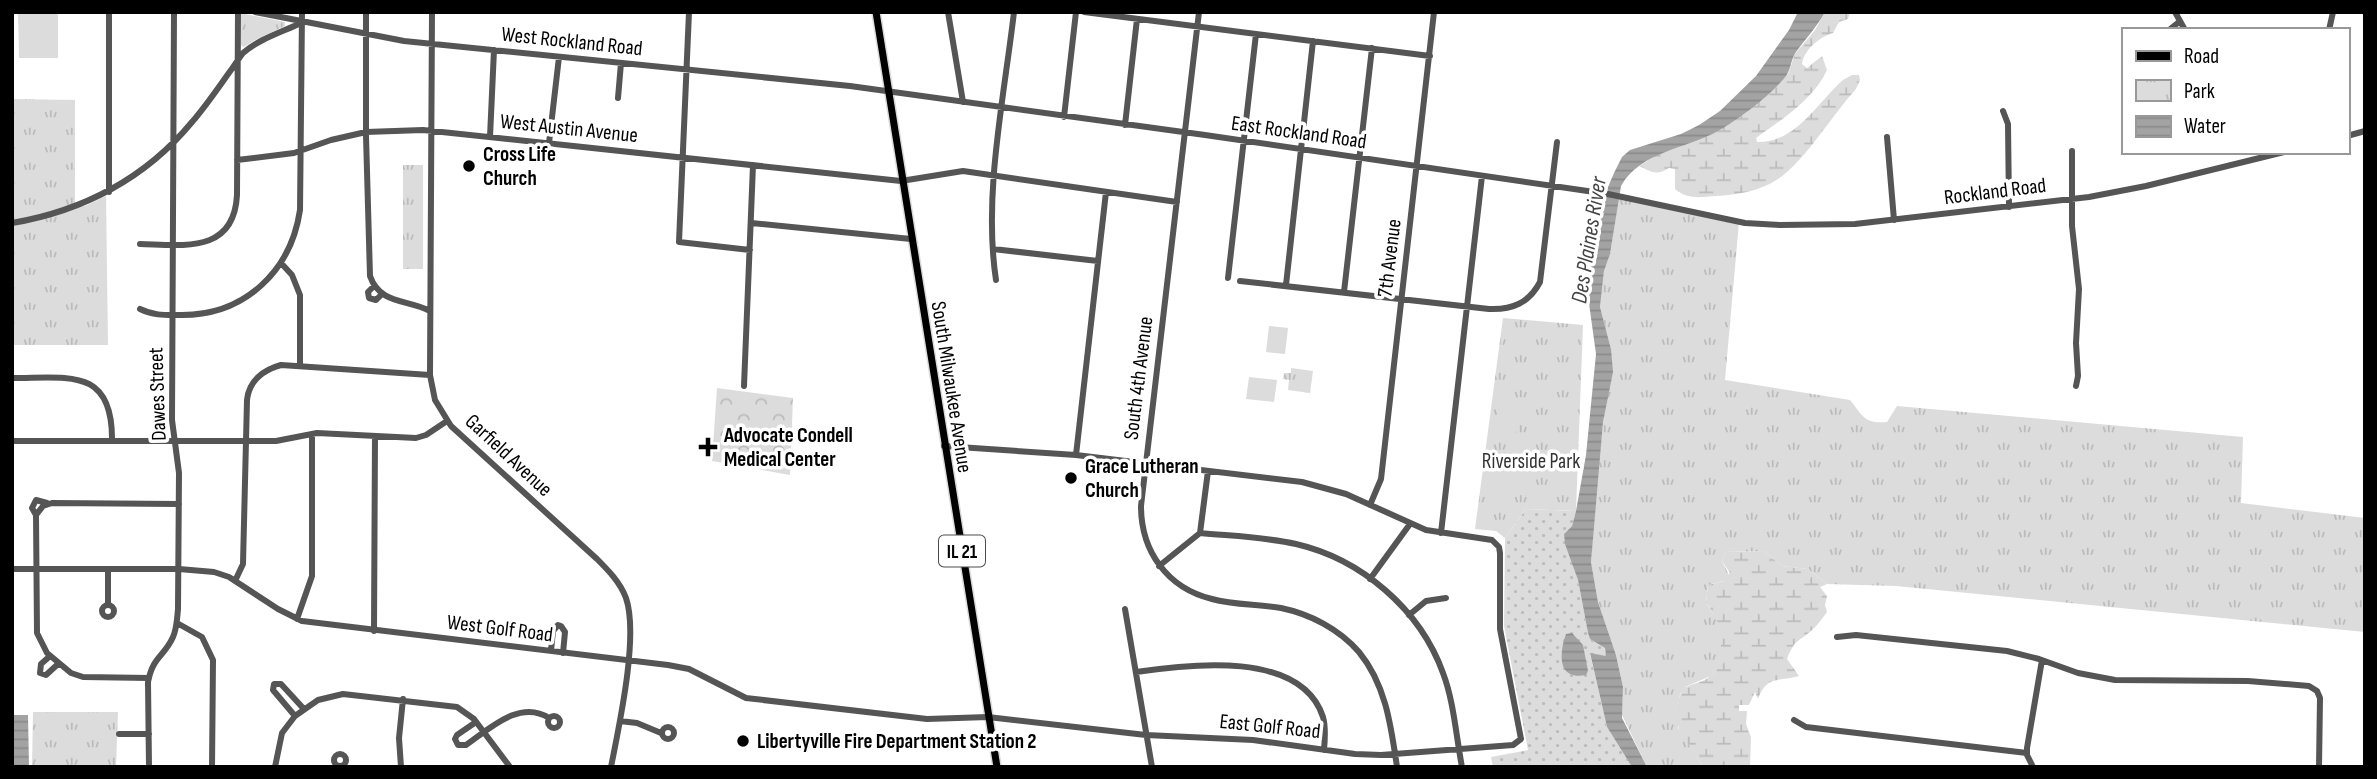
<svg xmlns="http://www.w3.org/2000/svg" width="2377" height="779" viewBox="0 0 2377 779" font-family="'Sofia Sans Condensed',sans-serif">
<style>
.grass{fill:url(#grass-dots)}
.forest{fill:url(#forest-crowns)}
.wetland{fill:url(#wetland-marsh)}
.park{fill:url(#park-tufts)}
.pitch{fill:#dcdcdc}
.water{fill:url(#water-rules)}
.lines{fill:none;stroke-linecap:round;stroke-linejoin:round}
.major-casing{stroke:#dbdbdb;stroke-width:10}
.minor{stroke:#555;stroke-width:6}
.major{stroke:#000;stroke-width:7}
.poi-dot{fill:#000;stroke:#fff;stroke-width:2.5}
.labels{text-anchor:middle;stroke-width:7;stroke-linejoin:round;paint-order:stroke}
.shield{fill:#fff;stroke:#4c4c4c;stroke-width:2}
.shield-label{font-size:19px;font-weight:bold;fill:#000}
.street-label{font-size:21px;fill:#000;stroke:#fff}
.poi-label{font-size:21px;font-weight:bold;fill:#000;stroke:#fff;text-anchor:start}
.park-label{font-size:21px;fill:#333;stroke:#fff}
.water-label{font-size:23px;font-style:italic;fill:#444;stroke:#fff}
</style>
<defs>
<pattern id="grass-dots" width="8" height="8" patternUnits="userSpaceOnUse" patternTransform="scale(1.75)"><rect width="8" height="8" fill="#dcdcdc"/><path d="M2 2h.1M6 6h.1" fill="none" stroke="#bbb" stroke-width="1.8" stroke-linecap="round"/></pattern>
<pattern id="forest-crowns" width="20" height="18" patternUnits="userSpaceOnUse" patternTransform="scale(1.75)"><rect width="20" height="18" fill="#dcdcdc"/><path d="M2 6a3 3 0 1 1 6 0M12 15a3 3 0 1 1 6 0" fill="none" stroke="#bbb"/></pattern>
<pattern id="wetland-marsh" width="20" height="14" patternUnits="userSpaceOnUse" patternTransform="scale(1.75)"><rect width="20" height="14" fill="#dcdcdc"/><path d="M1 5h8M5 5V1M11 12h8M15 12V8" fill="none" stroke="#bbb"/></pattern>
<pattern id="park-tufts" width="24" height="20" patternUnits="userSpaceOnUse" patternTransform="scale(1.75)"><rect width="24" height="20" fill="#dcdcdc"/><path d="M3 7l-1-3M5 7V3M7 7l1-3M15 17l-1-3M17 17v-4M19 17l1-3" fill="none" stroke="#bbb"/></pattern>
<pattern id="water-rules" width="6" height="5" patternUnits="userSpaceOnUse" patternTransform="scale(1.75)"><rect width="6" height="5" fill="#a3a3a3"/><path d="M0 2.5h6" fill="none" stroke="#8b8b8b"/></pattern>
</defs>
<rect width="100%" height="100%" fill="#fff"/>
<!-- grass -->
<path class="grass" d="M1526,509L1576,511L1572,526L1564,534L1578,580L1588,633L1590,639L1605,648L1606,656L1590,654L1607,727L1632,767H1493L1491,757L1528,750L1504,626L1505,538Z"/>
<!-- forest -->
<path class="forest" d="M717,388L793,398L790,475L712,461Z"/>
<!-- wetland -->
<path class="wetland" d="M1825,12H1850L1848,19L1839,22L1833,33C1819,37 1804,50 1802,64L1807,68L1822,56L1827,70C1814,99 1781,120 1756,138L1757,142C1796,143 1817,103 1843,80L1852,75H1859L1860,80L1856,89C1833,114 1804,162 1778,179C1760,191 1737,195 1716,196C1700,197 1688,200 1675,189V169L1669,168C1656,176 1652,172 1639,166L1662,152L1699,139L1729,123L1788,74L1795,54L1815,30Z
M1764,551L1782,566L1808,569L1827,584L1820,587L1827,596L1825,605L1827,612C1822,618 1818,625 1812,630C1798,643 1795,638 1787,659L1799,676C1778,682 1767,675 1758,699L1755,692L1749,705H1739V711H1747L1746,724L1751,737L1750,767H1703C1696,754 1680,740 1678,725C1677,716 1677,701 1681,693C1687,682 1700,685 1709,677C1729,661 1719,620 1706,602L1708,585L1724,581L1730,573L1722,561L1726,552Z"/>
<!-- park -->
<path class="park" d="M240,13L285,22V26L257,39L244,47L241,45Z
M12,99L75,100V203L85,206L106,196L108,345H12Z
M403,165H423V269H403Z
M1619,196L1739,222L1725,380L1850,400C1863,416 1864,424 1887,422L1897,406L2243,437L2241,503L2365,518V632L1896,586L1827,584L1808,569L1782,566L1764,551L1726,552L1722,561L1731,579L1708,585L1706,602L1721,628V654L1718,666L1711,676L1687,686L1680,694L1678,706V728L1703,767H1647L1622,715L1623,687L1616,655L1598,602L1591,562L1597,478L1611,349L1600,307L1604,271L1610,254Z
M1503,318L1583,325L1576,511L1526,509L1505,538L1496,531L1475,529Z
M1291,368L1313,371L1310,393L1288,390L1289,380L1283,379L1284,373H1291Z
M33,712H118L116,767H32Z"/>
<!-- pitch -->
<path class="pitch" d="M18,12H58V58H19Z
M1269,326L1288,328L1285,354L1266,352Z
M1249,377L1277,380L1274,402L1246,399Z
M1502,404L1522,406L1518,432L1495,428L1499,407Z
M1492,470L1516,473L1514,498L1493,495L1490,492Z"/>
<!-- water -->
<path class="water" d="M1798,12H1825C1817,27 1806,38 1796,52C1791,59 1791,69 1786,76C1771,95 1739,119 1718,131C1686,149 1641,151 1621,186L1610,254L1604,271L1600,307L1611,349L1613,372L1603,422L1591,562L1598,602L1616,655L1623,687L1622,718L1647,767H1632L1607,727L1590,653L1606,656L1605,648L1590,639L1588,633L1578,580L1565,544L1564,534L1572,526L1576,511L1586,455L1596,354L1588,296L1589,280L1602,201L1614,173L1622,157L1630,150L1681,134L1699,125L1720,111L1756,76L1789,30Z
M1572,633L1583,645L1588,671L1586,675C1557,681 1559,653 1566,634Z
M12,715H28L29,767H12Z"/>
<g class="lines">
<!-- major casing -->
<g class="major-casing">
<path id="major" d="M876,12L997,767"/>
</g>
<!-- minor -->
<path class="minor" d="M255,12L404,41L850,86L1205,135L1608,194L1745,223L1780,225L1855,224L2089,197L2146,186L2284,152
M366,12V136L370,276C380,305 408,299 430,311
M432,12L430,375L435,400L451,426L597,559C608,570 620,582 626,598C639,636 619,726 611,767
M689,12L679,242L750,250
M948,12L963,102
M1084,12L1430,56
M1199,12L1141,506C1141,551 1167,588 1212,599C1234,605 1258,604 1281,608C1310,614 1339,629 1359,652C1386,685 1391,726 1397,767
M2175,12L2185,30
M2169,30L2179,22
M2329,30L2333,12
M618,98L621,63
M2003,111L2008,124L2009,207
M1064,117L1076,12
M1125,125L1137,19
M2347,136L2365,131
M490,137L494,50
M1887,137L1894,220
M549,143L559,57
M2072,151V226L2079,289L2076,343L2078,376L2076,386
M237,160L294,153L331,140L366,132L423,130L901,181L963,171L1177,202
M109,192V12
M12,223C83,211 146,178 192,122C206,106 218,88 231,70C235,65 239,58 243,53C259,39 282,32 301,23
M751,223L911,239
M140,244C183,245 234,254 237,195L238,12
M993,249L1098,261
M281,263L292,275L300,295V365
M1228,278L1256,34
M996,280C983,195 1004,98 1014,12
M1240,281L1489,309C1512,310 1529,303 1540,282L1557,142
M1286,285L1313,41
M374,286L368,292L369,298L376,300L382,294
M1344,292L1372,48
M140,309C154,316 166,315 182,315C245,315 291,271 300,210L302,12
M12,378C69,378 113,367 112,441
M744,386L753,165
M12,441H276L317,433L416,438L426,435L447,421
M1076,455L1106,192
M1370,505L1381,479L1434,12
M36,515L32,508L36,500L47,503
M1200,533C1231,536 1265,537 1296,544C1361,559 1420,609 1443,673C1454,702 1456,736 1462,767
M1441,533L1482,176
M1159,566L1200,533L1208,471
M12,569H179L214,572L229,577L278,609L302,621L668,665L689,669L746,698L927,719L988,717L1146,735L1253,740L1355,754L1381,755L1513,745L1521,739L1500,629V553L1499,547L1492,540L1426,530L1346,494L1302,482L1076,455L944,446
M1370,579L1410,524
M235,581L243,564L247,400C249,381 263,370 281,365L430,375
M102 611a6 6 0 1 1 12 0a6 6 0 1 1-12 0Z
M108,605V569
M1125,609L1152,767
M1409,615L1426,601L1446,598
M297,619L312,576V434
M177,623L202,637L213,660L212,767
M374,631L375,436
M1837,637L1856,635L2007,651L2039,659L2078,673L2115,680L2248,681L2309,686L2317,691L2320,698L2319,767
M551,651L553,631L558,625L561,626L565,632L563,653
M50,656L41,664L40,673L46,675L58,664
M1136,672C1189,664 1301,650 1323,717C1326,727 1325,739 1324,750
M149,678L83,677L71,673L47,653L37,633L36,515L43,506L52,503L179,504
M548 722a6 6 0 1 1 12 0a6 6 0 1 1-12 0Z
M295,716L273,690L274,684H281L303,708
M1794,720L1806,727L2027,753
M620,721L637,723L661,733
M476,722L457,735L455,739L458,745H466C489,729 520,699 549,718
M662 733a6 6 0 1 1 12 0a6 6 0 1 1-12 0Z
M119,734H149
M334 760a6 6 0 1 1 12 0a6 6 0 1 1-12 0Z
M149,767L148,682C153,656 164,657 173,637C177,628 177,619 178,609L179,473L172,420L174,12
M275,767L282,733L295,716L318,700L343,694L457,707L474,719L510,767
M401,767L399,738L403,699
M2033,767L2027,755V748L2042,660"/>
<!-- major -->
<use href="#major" class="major"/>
</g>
<!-- markers -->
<g class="poi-dot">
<circle cx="469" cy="166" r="7"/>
<path d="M704.5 436.5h7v7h7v7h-7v7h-7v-7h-7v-7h7z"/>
<circle cx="1071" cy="478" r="7"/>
<circle cx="743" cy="741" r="7"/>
</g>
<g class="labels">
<!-- shield labels -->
<rect class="shield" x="939" y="535.5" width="46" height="31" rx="5"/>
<g class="shield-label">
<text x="962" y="558">IL 21</text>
</g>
<!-- street labels -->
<g class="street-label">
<text transform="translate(572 41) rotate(6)" y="7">West Rockland Road</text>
<text transform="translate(569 128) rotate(6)" y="7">West Austin Avenue</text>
<text transform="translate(1299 132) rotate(8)" y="7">East Rockland Road</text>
<text transform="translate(1995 191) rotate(-7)" y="7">Rockland Road</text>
<text transform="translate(1389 258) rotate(-83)" y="7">7th Avenue</text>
<text transform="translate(1138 378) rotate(-83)" y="7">South 4th Avenue</text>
<text transform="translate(952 387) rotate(81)" y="7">South Milwaukee Avenue</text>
<text transform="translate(157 394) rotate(-92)" y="7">Dawes Street</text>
<text transform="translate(509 455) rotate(43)" y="7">Garfield Avenue</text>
<text transform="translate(500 628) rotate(7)" y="7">West Golf Road</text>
<text transform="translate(1270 726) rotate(6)" y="7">East Golf Road</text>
</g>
<!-- poi labels -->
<g class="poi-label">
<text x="483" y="161">Cross Life<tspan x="483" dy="24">Church</tspan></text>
<text x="724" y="442">Advocate Condell<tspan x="724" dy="24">Medical Center</tspan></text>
<text x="1085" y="473">Grace Lutheran<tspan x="1085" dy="24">Church</tspan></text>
<text x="757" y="748">Libertyville Fire Department Station 2</text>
</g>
<!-- park labels -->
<g class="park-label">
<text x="1531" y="468">Riverside Park</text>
</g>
<!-- water labels -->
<g class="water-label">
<text transform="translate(1588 240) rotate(-81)" y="8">Des Plaines River</text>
</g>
</g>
<!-- border -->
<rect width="2377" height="779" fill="none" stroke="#000000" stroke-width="28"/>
<!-- legend -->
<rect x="2122" y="28" width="228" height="126" fill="#ffffff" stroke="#999999" stroke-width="2"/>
<rect x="2136" y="51" width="35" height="10" fill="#000000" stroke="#999999" stroke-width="2"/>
<text x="2184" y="63" font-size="21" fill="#000000">Road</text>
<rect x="2136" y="80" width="35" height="21" fill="url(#park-tufts)" stroke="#999999" stroke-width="2"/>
<text x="2184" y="98" font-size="21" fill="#000000">Park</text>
<rect x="2136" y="116" width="35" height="21" fill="url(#water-rules)" stroke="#999999" stroke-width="2"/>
<text x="2184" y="133" font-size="21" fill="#000000">Water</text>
</svg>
